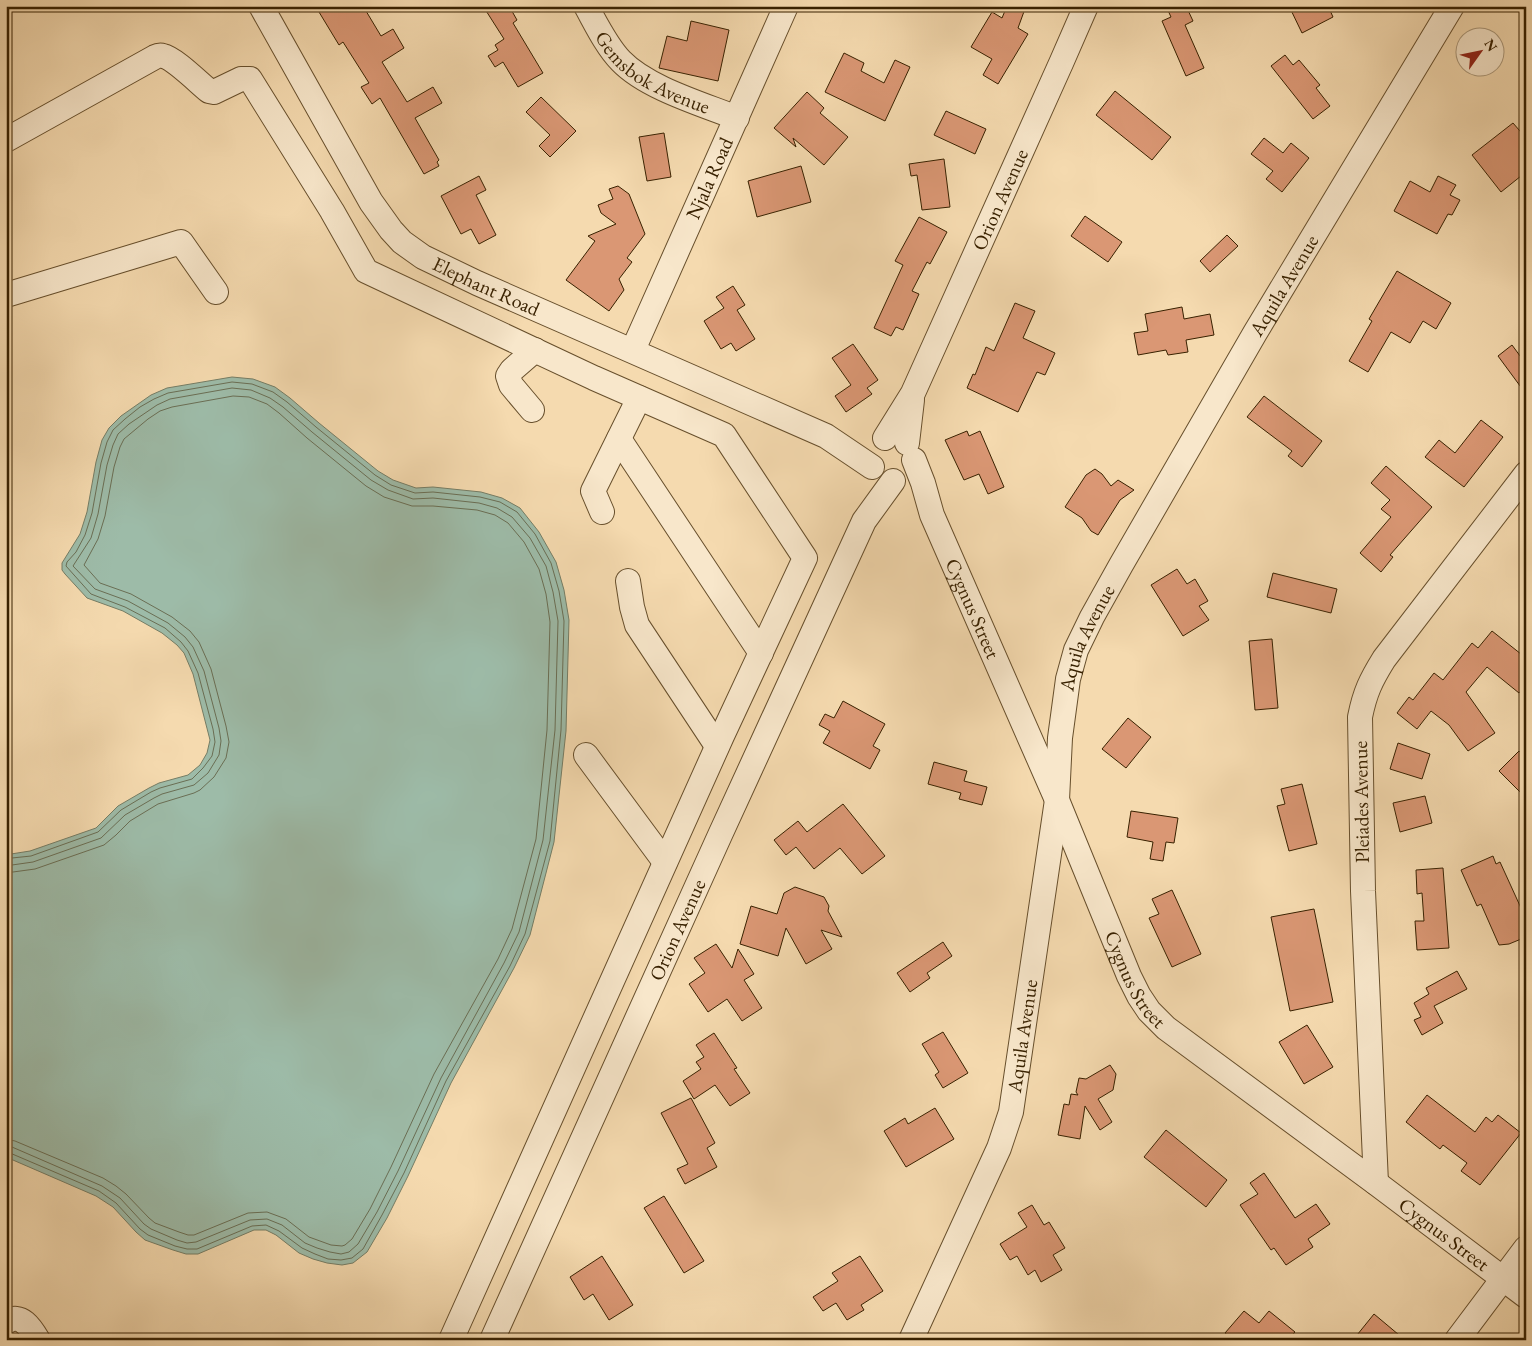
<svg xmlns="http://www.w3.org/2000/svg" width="1532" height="1346" viewBox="0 0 1532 1346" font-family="'EB Garamond',serif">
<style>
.water{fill:#9dbba8;stroke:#757d65}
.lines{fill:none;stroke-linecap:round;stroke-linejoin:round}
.shore{stroke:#6a6e54;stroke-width:1}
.building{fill:#da9774;stroke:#382100}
.minor-casing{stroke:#674f2c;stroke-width:26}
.minor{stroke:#f8e7cb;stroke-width:24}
.labels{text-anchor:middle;stroke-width:4;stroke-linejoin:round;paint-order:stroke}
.street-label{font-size:20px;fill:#382100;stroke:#f8e7cb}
</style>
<rect width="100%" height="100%" fill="#f5daaf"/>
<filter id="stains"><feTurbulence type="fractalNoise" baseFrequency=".004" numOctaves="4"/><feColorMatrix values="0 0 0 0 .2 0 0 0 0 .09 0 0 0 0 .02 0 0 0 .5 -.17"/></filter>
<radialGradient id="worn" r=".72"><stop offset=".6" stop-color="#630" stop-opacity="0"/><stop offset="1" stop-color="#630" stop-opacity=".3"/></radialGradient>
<!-- water -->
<path class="water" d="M232,377L253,379L275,387L290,398L319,423L378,471L393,480L416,488L433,487L481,492L502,498L520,508L539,532L556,562L564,590L569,620L566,731L554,842L530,935L514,968L451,1083L408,1176L387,1218L367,1252L353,1263L342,1265L327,1263L313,1259L299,1253L276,1235L266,1230H254L198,1254H186L173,1250L145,1240L136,1232L113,1207L96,1196L6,1157V853L11,854L30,851L96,828L118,806L149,788L159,783L188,775L200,765L207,753L210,740L193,674L184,653L177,645L162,633L123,611L87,598L65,574L62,570V563L80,534L87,512L96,462L102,440L109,428L121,416L151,395L167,388Z"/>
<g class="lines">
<!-- shore -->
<path class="shore" d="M6,858H12L31,856L98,832L121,810L151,792L160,788L192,779L203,768L212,756L215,742L213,729L198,673L188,651L181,642L165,628L125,607L91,594L66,566L67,562L76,552L85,535L92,513L101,463L107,442L113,430L125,419L140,407L154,399L168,393L232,382L252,384L273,392L287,402L316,427L375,475L391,485L415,493L433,492L480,497L500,502L517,512L535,534L551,563L559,591L564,621L561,730L550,841L525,934L510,966L446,1081L404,1173L382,1215L363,1249L352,1258L341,1260L328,1259L315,1254L302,1248L279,1231L266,1225L252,1226L197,1249H187L175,1246L148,1235L140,1229L116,1203L99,1191L10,1153H6
M6,864L12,865L33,862L101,838L125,815L154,798L162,794L194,785L208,773L219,755L221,741L219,728L204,671L193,647L185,637L168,623L128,601L95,589L73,566L91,538L98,514L107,465L113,445L118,434L129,424L157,405L170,399L232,388L251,390L270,398L283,407L312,432L371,480L388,490L413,499L433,498L479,503L497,508L512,517L530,538L546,566L553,592L558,621L555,730L543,840L519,932L504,963L441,1078L398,1171L377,1212L358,1244L349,1252L341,1254L330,1252L317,1248L305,1243L282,1225L267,1219L250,1220L196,1242L187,1243L177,1240L151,1229L144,1224L120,1198L102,1186L12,1147H6
M6,872H13L35,869L104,845L116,835L130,821L158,804L194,793L200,790L214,777L226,758L229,742L226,726L211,669L199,642L190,631L172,617L131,594L100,583L84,565L98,539L105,516L114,467L120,447L124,439L148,419L160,411L172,407L233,396L249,397L267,404L279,413L307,438L366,486L384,497L412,506H433L477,510L495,515L508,523L524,542L539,569L546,594L550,622L547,730L536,839L512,929L498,959L434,1074L391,1167L370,1209L352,1239L345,1245L342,1246L331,1245L309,1237L286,1219L267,1212L248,1213L194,1235H188L179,1232L155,1223L149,1218L126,1194L116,1186L103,1178L15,1141L6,1139"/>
</g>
<!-- building -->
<path class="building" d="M327,6H363L381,36L393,29L404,48L382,62L407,102L433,87L442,103L415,118L439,160L437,162L439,166L424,174L380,98L372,104L361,87L369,83L343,42L339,45L319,12Z
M483,6H509L517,20L513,23L543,73L518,87L503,62L495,67L488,56L498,50L495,45L504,39Z
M1007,6H1026L1018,28L1028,34L998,84L983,75L992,59L971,47L992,12L1002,18Z
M1166,6H1186L1193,21L1185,25L1204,68L1186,76L1162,21L1171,17Z
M1289,6H1328L1333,17L1302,33Z
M691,21L729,30L718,81L659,68L667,36L687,41Z
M844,53L864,63L861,71L884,83L895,60L910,67L885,121L825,92Z
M1285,55L1293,65L1299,60L1320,85L1316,88L1330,106L1313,119L1271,66Z
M1115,91L1171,137L1152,160L1096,115Z
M807,92L824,108L820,113L848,137L824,165L793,138L796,147L774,128Z
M541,97L576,131L550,157L539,146L550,135L526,112Z
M946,111L986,129L975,154L934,135Z
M1513,123L1526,138V172L1501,192L1472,155Z
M664,133L671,177L647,181L639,137Z
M1264,138L1283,153L1291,143L1309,158L1282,192L1266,179L1273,171L1251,154Z
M944,159L950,207L922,210L917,175L911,176L909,164Z
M801,166L811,202L757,217L748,181Z
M479,176L486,190L476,195L496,235L479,244L471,229L461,234L441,196Z
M1438,176L1456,185L1450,195L1460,200L1452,215L1448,214L1437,234L1394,211L1410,181L1430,192Z
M618,186L629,194L645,234L627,258L632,262L619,279L624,290L609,311L566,280L595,241L588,236L616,224L601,213L598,205L613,199L609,189Z
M1085,216L1122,242L1108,262L1071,236Z
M919,217L947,232L930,264L927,262L912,291L919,294L903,330L896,327L891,336L874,328L903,265L895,261Z
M1227,235L1238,246L1210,272L1200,261Z
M1397,271L1451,303L1436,329L1423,321L1410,343L1391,332L1368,372L1349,361L1372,321L1369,319Z
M733,286L745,305L737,310L755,339L736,351L731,343L721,349L704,321L724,308L716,297Z
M1015,303L1035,311L1023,338L1055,353L1045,375L1037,372L1018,412L967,388L973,374L975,375L986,347L994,351Z
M1182,307L1184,319L1210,314L1214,335L1186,340L1188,352L1168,355L1166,350L1138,355L1134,333L1148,331L1145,314Z
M853,344L878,380L867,388L872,394L846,412L835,396L851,385L832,358Z
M1512,345L1526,364V394L1498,356Z
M1264,396L1322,441L1302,467L1288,456L1292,451L1247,417Z
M1481,420L1503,437L1464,487L1425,457L1439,440L1455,453Z
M967,431L969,436L980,431L1004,487L988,494L979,474L964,480L945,440Z
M1386,466L1432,507L1390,555L1393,557L1381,572L1360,553L1391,517L1381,509L1390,500L1371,483Z
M1095,469L1102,474L1111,486L1118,480L1134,490L1120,500L1098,535L1091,531L1082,518L1065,507L1086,475Z
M1177,569L1187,584L1195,579L1208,601L1199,606L1209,620L1183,636L1151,585Z
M1273,573L1337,589L1331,613L1267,597Z
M1492,631L1526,658V685L1519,693L1487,667L1466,692L1495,733L1468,751L1449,725L1431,711L1417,729L1397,713L1409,697L1413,700L1434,673L1443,680L1472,643L1478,648Z
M1272,639L1278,708L1255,710L1249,641Z
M843,701L885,724L873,746L880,750L870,769L823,743L830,731L819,725L825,714L834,718Z
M1128,718L1151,737L1126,768L1102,749Z
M1398,743L1430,754L1422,779L1390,769Z
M1519,751L1526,758V798L1499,771Z
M934,762L967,771L964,781L987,787L982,805L959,799L961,793L928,784Z
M1302,784L1317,844L1289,851L1277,806L1285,804L1281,789Z
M1425,796L1432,823L1400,832L1393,803Z
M843,804L885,856L862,874L840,848L814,869L796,847L786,855L774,840L798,821L807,832Z
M1131,811L1178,818L1174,843L1166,842L1163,861L1150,859L1153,842L1127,837Z
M1493,856L1496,864L1500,862L1526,919V937L1509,944L1499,945L1481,904L1477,906L1461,870Z
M1443,868L1449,948L1417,950L1415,921H1424L1422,893L1417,894L1416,870Z
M795,887L824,897L829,906L828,911L842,937L821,930L832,949L806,964L786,928L778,956L740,944L751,906L777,914L784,893Z
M1172,890L1201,954L1172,967L1149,918L1159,914L1152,899Z
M1314,909L1333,1002L1290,1011L1271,917Z
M943,942L952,956L927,973L930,978L910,992L897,973Z
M716,944L732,968L738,949L754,974L744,980L762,1008L742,1021L727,999L708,1012L689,984L705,973L694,958Z
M1457,971L1467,989L1434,1006L1443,1023L1422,1035L1414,1020L1421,1017L1414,1003L1429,994L1426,988Z
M1307,1025L1333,1067L1304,1084L1279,1042Z
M943,1032L968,1073L943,1088L935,1075L939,1072L922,1044Z
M714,1033L737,1068L734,1069L750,1093L730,1106L715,1085L694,1099L683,1081L701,1069L696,1062L704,1057L696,1045Z
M1110,1065L1116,1074L1113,1090L1098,1099L1112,1122L1100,1130L1085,1106L1080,1139L1058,1135L1064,1104L1069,1105L1071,1094L1078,1095L1076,1092L1079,1078L1086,1079Z
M1427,1095L1475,1132L1486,1117L1492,1122L1498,1115L1521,1133L1480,1185L1461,1171L1467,1163L1443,1145L1440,1149L1406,1122Z
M691,1098L715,1143L707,1148L717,1167L685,1184L677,1169L688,1164L661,1113Z
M935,1108L954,1139L906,1167L884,1131L905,1118L908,1124Z
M1166,1130L1227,1180L1206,1207L1144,1157Z
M1264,1173L1295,1218L1316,1204L1330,1224L1308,1239L1313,1247L1286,1265L1274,1248L1271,1250L1240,1205L1258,1194L1250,1183Z
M664,1196L704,1261L684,1273L644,1208Z
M1032,1205L1044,1225L1049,1222L1065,1248L1053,1255L1062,1270L1041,1282L1035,1270L1028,1275L1017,1256L1010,1260L1000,1244L1027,1227L1018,1213Z
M602,1256L633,1305L609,1320L593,1294L584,1300L570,1277Z
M860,1256L883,1291L861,1305L864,1310L847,1320L836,1303L823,1311L813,1297L838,1281L832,1273Z
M1244,1311L1259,1323L1269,1311L1295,1332L1288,1340H1233L1225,1333Z
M1374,1314L1405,1340H1353Z"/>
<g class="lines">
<!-- minor casing -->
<g class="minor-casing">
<g id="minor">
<path id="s1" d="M261,6L371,202L391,230L402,242L423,257L477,283L826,436L872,467"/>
<path id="s2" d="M586,6C596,24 607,47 621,61C647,88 702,104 737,118"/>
<path d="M6,140L155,57C159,55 160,55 163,56C174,58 199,83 209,91L214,92L241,79H250L332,211L366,271L594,378L724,435L805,558L722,736L451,1340"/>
<path d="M6,295L181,242L216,292"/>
<path id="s3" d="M633,350L786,6"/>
<path d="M532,410L511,385L508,376L512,370L535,350"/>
<path id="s4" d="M885,438L913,393L1062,61L1086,6"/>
<path d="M619,439L761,653"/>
<path d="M907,443L912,400"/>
<path id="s5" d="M914,460L923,483L932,515L1057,800L1129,976L1139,996L1149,1011L1166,1028L1376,1183L1526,1296"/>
<path d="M602,512L593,491L639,398"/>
<path d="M628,581L632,607L637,625L717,746"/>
<path d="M586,755L665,862"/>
<path d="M1376,1183L1363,891L1360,717C1365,692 1371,680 1384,659L1526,474"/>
<path d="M6,1322C21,1312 31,1328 38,1340"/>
<path id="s6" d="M492,1340L720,835L864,521L893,481"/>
<path id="s7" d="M911,1340L999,1148L1011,1112L1057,800L1060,738L1068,679L1076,650L1092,617L1121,565L1255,333L1452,6"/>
<path d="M1457,1340L1526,1248"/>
</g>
</g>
<!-- minor -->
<use href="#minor" class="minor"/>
</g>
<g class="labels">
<!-- street labels -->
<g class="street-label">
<text dy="7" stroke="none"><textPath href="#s2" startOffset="98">Gemsbok Avenue</textPath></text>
<text dy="7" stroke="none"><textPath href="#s3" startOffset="188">Njala Road</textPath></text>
<text dy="7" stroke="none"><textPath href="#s4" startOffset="265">Orion Avenue</textPath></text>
<text dy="7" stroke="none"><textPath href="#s7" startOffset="1136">Aquila Avenue</textPath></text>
<text dy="7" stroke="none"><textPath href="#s1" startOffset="371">Elephant Road</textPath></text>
<text dy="7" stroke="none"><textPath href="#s5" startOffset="160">Cygnus Street</textPath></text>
<text dy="7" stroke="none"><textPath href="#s7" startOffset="731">Aquila Avenue</textPath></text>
<text transform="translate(1361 802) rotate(-91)" y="7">Pleiades Avenue</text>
<text dy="7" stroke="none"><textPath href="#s6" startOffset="450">Orion Avenue</textPath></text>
<text dy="7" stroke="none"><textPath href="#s5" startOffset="565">Cygnus Street</textPath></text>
<text dy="7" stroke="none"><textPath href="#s7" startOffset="326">Aquila Avenue</textPath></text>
<text dy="7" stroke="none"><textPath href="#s5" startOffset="970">Cygnus Street</textPath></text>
</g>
</g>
<!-- margin -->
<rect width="1532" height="1346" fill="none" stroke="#f5daaf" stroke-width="25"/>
<rect x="8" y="8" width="1517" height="1331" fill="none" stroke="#382100" stroke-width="2.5"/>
<rect x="12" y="12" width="1507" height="1321" fill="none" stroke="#382100"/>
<!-- north arrow -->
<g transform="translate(1480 52) rotate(57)"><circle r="24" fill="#f8e7cb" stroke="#ab987a"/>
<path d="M0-4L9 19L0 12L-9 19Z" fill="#8f2418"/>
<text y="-8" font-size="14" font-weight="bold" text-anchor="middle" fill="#382100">N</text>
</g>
<rect width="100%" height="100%" filter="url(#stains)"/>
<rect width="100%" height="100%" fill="url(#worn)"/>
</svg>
